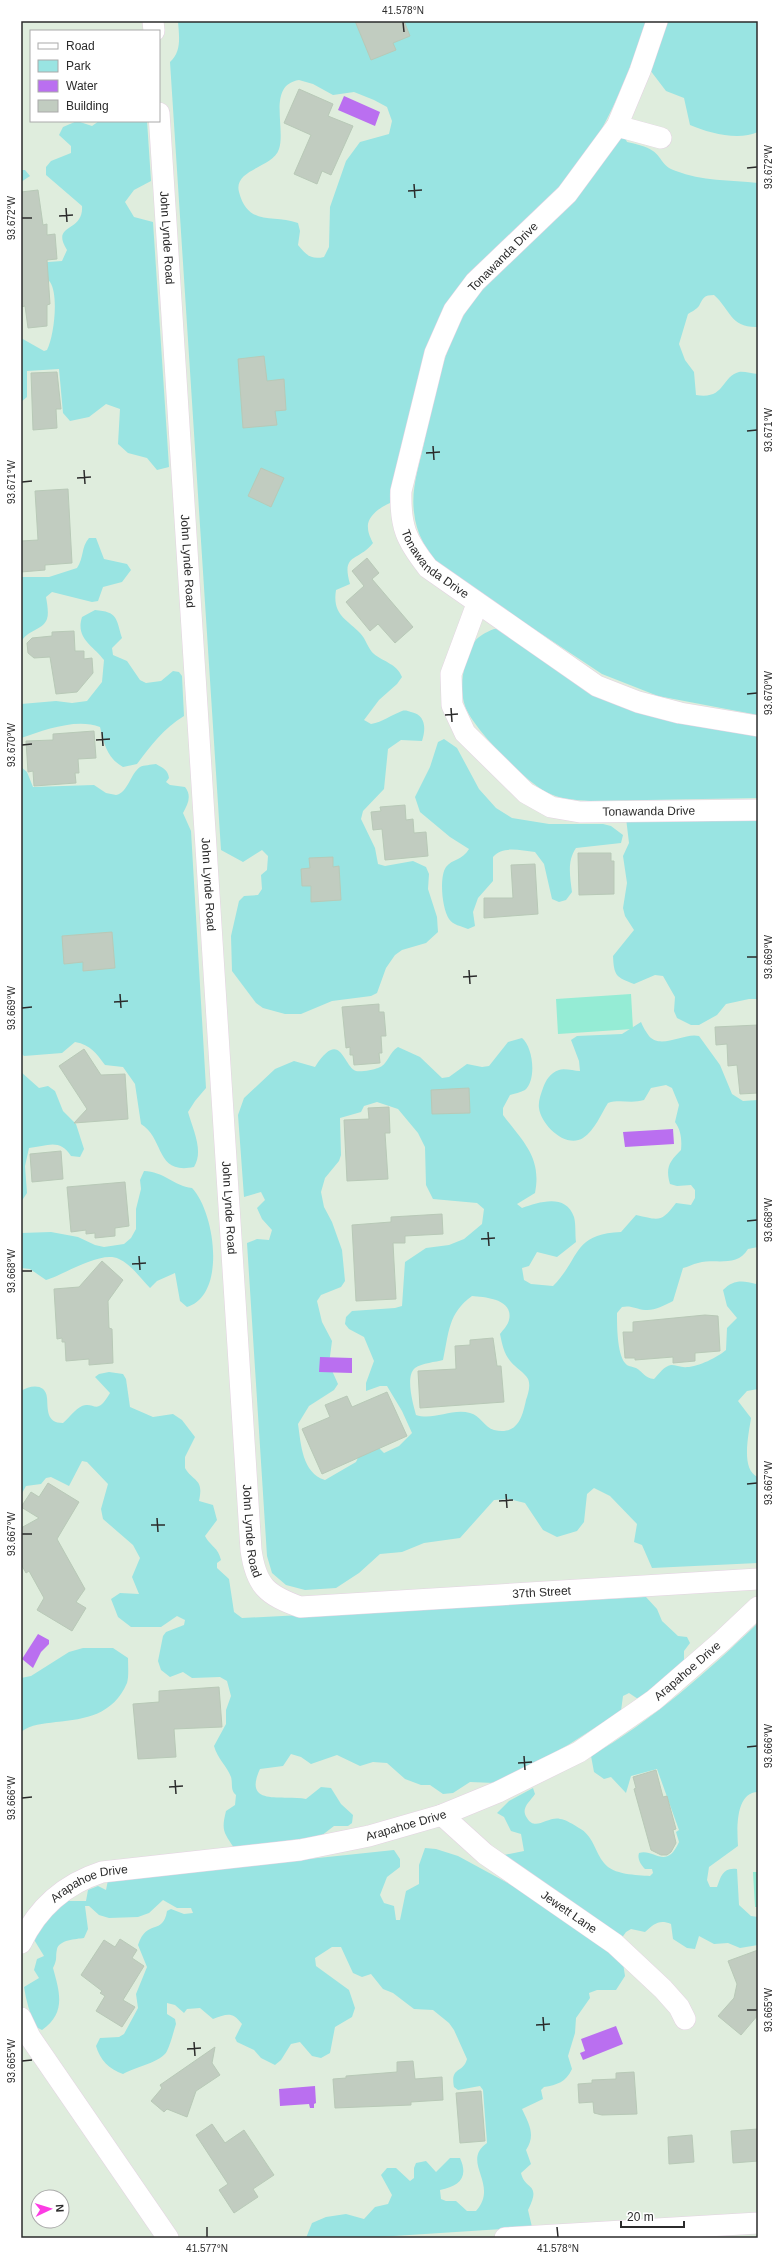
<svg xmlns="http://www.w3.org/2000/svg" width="779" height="2259" viewBox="0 0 779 2259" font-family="Helvetica,sans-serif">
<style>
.green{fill:#99e4e2;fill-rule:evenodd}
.pitch{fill:#95ecd5}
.water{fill:#ba6ff0}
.building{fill:#c1ccc0;stroke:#b8c9b7}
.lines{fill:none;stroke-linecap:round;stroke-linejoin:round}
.minor-casing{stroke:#e4d3e2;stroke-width:22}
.minor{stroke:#fff;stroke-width:21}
.ticks{fill:none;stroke:#2b2b2b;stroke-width:1.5}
.labels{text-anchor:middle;stroke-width:3;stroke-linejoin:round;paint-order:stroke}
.street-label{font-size:12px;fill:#2b2b2b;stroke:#fff}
.neatline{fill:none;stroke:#2b2b2b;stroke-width:1.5}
.ticks-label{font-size:10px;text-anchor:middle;fill:#2b2b2b}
</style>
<rect width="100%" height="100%" fill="#dfeddd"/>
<!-- green -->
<path class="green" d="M178,21H648C628,73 610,124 576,169L460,291L395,501C385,504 366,515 368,528C368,533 371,539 373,543C358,562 341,553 350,584L336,590C332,615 347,619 360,633C366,639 368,649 374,654C384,662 397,664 402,677L397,684L379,700L364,720L371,724C383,722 391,715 402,711C405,710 408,711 411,712C426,715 426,729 422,741L401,740L388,749L384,789L363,811L361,819L375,848L378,864L385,866L413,861L426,867L429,874L428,889L437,917L438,932L426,943L402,950L395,955L386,968L377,993L371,996L332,1001L301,1014H285L263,1008L256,1003L232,971L231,936L239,901L244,896L258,895L262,889L261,875L267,870L268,856L262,850L243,862L221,850L170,62C182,51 179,36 178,21ZM299,80L313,84L333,95L354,92L374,100L387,107L392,121L389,134L360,142L346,161L330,207L329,247L324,257C311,260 306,255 298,245L300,231L298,223C273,214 248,227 239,192C233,169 273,168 279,149C286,128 267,85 299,80Z
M668,21H758V132C738,141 709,133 690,125L684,98L666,91L650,70Z
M77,121L92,126L99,121H147L151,181L134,190L125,202L134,217L153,222L169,467L157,470L147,458L128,453L118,444L120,409L106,404L89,417L70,421L63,413L59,369L27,371V397L21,402V338L44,351L47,350C54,337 59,295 50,282C45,274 30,269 21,264L62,261L67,250C50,223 84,233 82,206L46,175V167L51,161L71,153V146L59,135L63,127Z
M622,131L627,142C636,144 646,146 653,151C663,158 661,166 676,171C701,181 731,180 758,183V327C730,328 731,310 714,295C704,295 703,298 699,306C697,309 691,312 688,314L679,344L685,360L694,372L696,395C725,400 721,377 739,372C744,371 752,374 758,374V715L658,696L602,674L442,568C427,552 416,534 414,512C411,489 419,466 424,443C435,390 443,348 472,301L602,164Z
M21,170H25L30,176L21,182Z
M89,538H96L104,559L127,564L131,570L122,582L103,587L98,601L92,602L52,592L46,597C47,603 49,613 47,619C43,631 22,631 21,645V577H49L77,568C84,558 81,547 89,538Z
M95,610C118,612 116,618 122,638L112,648L113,655L127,661L140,680L146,683L161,681L173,671L179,672L182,676L184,716C164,728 151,745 137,764L123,767C107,758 104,744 100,727C76,718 45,730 21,738V704L56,701L72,703L87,701L102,682L104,660C94,646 75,639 82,617Z
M494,629H501L585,684L758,733V798L590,801C575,800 559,799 546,792C525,781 473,729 465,706C460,691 462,676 466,661C471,643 476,636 494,629Z
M444,739L457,748L479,789L496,808L512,818L549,824H603L611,826L623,835L621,843L576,848C567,861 570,876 572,892L566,900L559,902L552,899L544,864L535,852C521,851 503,845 493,857V881L478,898L473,912L475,926L468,929C461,926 453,925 449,919C442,909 439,877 446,867C452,859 463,860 469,849L450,837L420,812L415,797L430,767L438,742Z
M156,764C163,768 168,770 169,778L166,782L170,785L185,787C192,796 188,804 183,813L191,831L206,1088L195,1101L188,1112C193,1130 204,1151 194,1167C155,1175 165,1139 141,1124L135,1084L123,1067L105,1065C96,1053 91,1045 75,1042L62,1053L24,1056L21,1053V767L27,772L33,787L94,785L106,793L116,795C128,793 130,774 140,767C144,765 151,765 156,764Z
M758,817V999H749L726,1004L717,1015L699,1025H691L677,1018L674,1011L675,997L663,976L655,975L634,984C616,977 614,976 613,956L634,930L625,916L623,908L627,883L623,856L629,843L626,818Z
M641,1022C643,1027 646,1032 649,1036C661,1050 685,1032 699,1036L720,1065L732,1094L743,1101L758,1100V1247L748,1249C737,1268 716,1258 698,1263C693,1264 688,1267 683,1268L673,1301C665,1305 654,1311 645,1310C636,1309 631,1305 622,1307L617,1313C617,1325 617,1353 625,1363C628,1367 631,1366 636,1368C643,1372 645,1378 654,1379C659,1374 664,1366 671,1365C676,1365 682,1368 687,1367C698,1367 718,1357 726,1350L727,1328L737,1318L727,1306L723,1290C733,1280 742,1280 756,1284L758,1277V1389L747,1391L738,1401L751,1418C749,1433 740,1470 758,1477V1563L652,1568L642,1545L634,1542L637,1524L610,1496L594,1488L587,1494L584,1522L577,1531L557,1537L543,1530L525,1503L509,1499L494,1500L460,1538L424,1543L402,1552L380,1554L359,1573L336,1588L305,1590L286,1585L272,1573L267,1556L247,1243L257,1239L269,1240L272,1230L262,1219L257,1208L265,1200L261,1192L244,1197L238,1115L244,1098L275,1069L294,1061L315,1067C341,1027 343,1067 356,1071C361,1072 373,1070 378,1068C388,1065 389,1052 398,1047L420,1057L442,1078L449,1077L467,1064L482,1067L489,1066L508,1042L522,1038C533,1047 537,1079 525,1090C521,1092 514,1094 510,1095L503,1108V1115C523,1142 542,1157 535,1193L517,1204L522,1208C539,1202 566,1193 574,1217C576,1224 575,1234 576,1242L557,1257L537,1252L529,1266L522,1268L524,1280L531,1284L553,1286C581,1258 572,1234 621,1232L636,1215C659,1220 661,1223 676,1203L691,1205L695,1198V1190L691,1185L677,1186L670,1184C665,1167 670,1161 681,1150C682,1140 681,1130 675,1122L679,1105L672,1088L666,1085L651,1088L644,1100C631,1104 620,1099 608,1103C601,1114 595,1130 583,1138C566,1149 541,1125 539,1108C538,1101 541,1094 543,1088C546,1080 550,1073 559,1070C564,1068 574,1071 580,1071L579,1061L571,1040L577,1036L622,1034ZM377,1102L398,1109L418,1133L425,1147L426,1185L433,1199L477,1203L484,1209L482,1224L464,1239L449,1245L426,1248L405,1262L402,1306L395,1308L352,1311L346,1317L345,1324L349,1329L364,1337L374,1361L366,1383V1391L380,1386H387L402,1411L412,1433L399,1446L384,1453L373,1442L366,1440L356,1462L325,1480C302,1473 301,1444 298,1424L309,1406L334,1390L338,1384L329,1364L332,1341L322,1322L317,1301L321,1295L341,1287L345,1281L342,1250L332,1222L324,1207L321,1192L325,1178L339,1161L341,1155L340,1118L361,1112L364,1106ZM472,1296C485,1297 514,1299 509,1320C508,1325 503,1330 500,1334C502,1344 504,1354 511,1362C516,1368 525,1373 528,1379C531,1386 528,1394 526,1400C522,1419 517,1435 494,1430C485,1428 480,1415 470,1413C452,1408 433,1421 416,1415C413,1404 405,1376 415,1368C422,1363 436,1362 443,1360C449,1333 448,1313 472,1296Z
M21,1072L39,1088L48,1086L55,1091L63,1111L76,1124L84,1149L80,1157L71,1156C60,1138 47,1146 29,1148L25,1166L27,1193L21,1202Z
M144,1171C163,1171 174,1186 192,1188C215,1212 227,1295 187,1307L180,1301L175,1273L157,1281L150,1288C140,1278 132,1265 119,1259C101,1250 64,1275 46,1280L30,1269L21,1268V1233L51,1232L78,1237L95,1245L104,1247L124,1244L131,1238L136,1229V1209L141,1189L140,1180Z
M109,1372L123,1374L126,1379L130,1407L153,1417L173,1414L182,1420L195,1437L185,1457V1468C194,1483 204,1478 199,1501L213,1505L217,1520L205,1536C211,1547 218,1547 221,1560L217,1563V1568L229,1579L234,1612L242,1618L646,1597L657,1609L662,1621L678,1636L687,1637L690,1643L684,1651V1662L638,1699L629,1693L623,1696L621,1711L568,1745L532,1765L495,1783L470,1782L453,1793L443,1794L430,1785H421L405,1779L387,1763L373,1762L360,1766L337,1755L311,1764L301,1757L291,1754L283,1766L260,1769C242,1808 284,1794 306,1799L321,1787L331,1788L341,1804L353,1815L352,1823L348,1826H334L321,1836L234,1848C224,1832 221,1831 226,1811L235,1805L236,1795C230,1790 233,1784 231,1777C227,1766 217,1758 214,1746L226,1724V1710L231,1696L227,1681L220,1677L192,1678L183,1672L170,1677L161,1670L158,1661L163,1636L166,1632L184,1625L185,1620L177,1616L161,1627H131L118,1617L111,1599L120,1593L139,1594L132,1577L140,1558L133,1545L103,1519L101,1509L108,1484L87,1462L82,1461L69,1486L51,1477L46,1478L41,1484L26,1486L21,1495V1391C30,1385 46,1383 47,1398C48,1409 46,1423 63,1423C69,1418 75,1409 82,1406C95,1401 96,1417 110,1393L95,1377L99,1374Z
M758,1623V1792C735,1792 737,1830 738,1846L709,1867L707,1880L710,1887H717C721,1876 723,1867 737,1869L739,1905L751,1916L758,1917V1945L740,1948L728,1943L714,1944L699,1936L695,1949L687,1948L673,1939L671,1924C659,1919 654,1924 645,1932L631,1929L626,1932L621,1939L504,1855L524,1851L521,1834L511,1831L504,1817L497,1813L509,1801L533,1788L535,1794C530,1802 520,1808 527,1818C535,1832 548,1816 560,1819C565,1819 574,1825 579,1828C593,1835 595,1852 604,1863C613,1875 637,1875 650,1876L653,1873L652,1869H645C641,1865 637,1859 639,1853C654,1848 666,1871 679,1842L676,1832L679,1830L657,1769L631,1776L626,1793L611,1777L604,1779L594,1772L591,1756C653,1720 707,1672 758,1623Z
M83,1648H113L128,1658C128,1666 129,1676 127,1683C113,1715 86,1719 56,1722C42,1724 32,1724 21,1732V1678L31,1676L69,1652Z
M425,1848L436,1849L458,1856L537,1899L623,1963L625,1976L616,1990H597L589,1993L590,1998L576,2018L575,2033L568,2056L572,2069C566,2082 557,2085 544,2087L541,2090L543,2099L522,2109C529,2124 536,2135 526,2150L531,2164L521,2173C525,2191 542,2182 528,2210L532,2227L363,2238H306L312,2223L326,2217L346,2214L364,2219L375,2207L388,2204L392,2195L381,2175L387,2168H396L410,2181L414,2178V2168L416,2163L426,2161L436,2172L450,2158H460C469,2178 459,2186 440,2190L441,2199L446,2201H456L467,2211H476C500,2184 460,2162 487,2143L483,2090L480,2086L458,2090L454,2087C450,2066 463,2074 467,2059L454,2030L449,2023L433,2010L414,2009L393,1993L383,1989L371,1974L362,1977L353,1973L341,1947H332L315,1958L316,1966L349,1990L355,2008L352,2017L335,2027L330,2053L321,2058L312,2056L300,2042L291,2044L281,2060L275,2065L261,2058L254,2050L237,2042L235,2038L242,2024C232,2011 227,2014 213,2019L200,2008L187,2009L184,2013L175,2005L167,2003V2014L175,2019L176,2024C173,2033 171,2043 167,2051C162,2062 135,2067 123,2074C109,2069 100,2060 96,2046L100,2038L119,2037L124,2034L138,2008L136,1994L147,1967L138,1945C147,1918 163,1936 167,1911L171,1909L184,1914L193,1913L191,1908H177L163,1900L149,1913L138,1917L109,1918L99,1915L89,1906H85L88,1929L84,1938C76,1939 59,1940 57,1949C55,1958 58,1958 53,1968C60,1993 66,2013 42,2030L36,2027C30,2014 26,2001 24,1987L39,1978L34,1970L37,1959L44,1956L33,1938L42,1924L65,1901H86L88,1890L98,1886L106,1890L108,1880L394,1850L400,1859V1867L387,1877L380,1895L384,1903L394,1906L396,1920H400L406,1891L419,1884V1865Z"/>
<!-- pitch -->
<path class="pitch" d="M631,994L633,1029L558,1034L556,999Z
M753,1872H758V1907H755Z"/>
<!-- water -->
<path class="water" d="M344,96L380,112L375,126L338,110Z
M673,1129L674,1144L625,1147L623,1132Z
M320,1357L352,1358V1373L319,1372Z
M38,1634L49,1640V1644L41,1652L33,1668L22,1659Z
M616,2026L623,2044L583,2060L580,2053L585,2051L581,2039Z
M315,2086L316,2103L314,2104V2108H310L309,2104L280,2106L279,2089Z"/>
<!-- building -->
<path class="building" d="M355,21H404L410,36L393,43L396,50L371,60Z
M299,89L333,104L328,116L353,126L331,175L322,171L317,184L294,174L311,135L284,123Z
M38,190L43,225L47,224V235L55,234L57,259L47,260L50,304L47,305V326L28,328L25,306L21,307V192Z
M264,356L267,381L284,379L286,410L275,411L277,425L243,428L238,359Z
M57,372L61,409H56L57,428L33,430L31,373Z
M261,468L284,478L271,507L248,496Z
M68,489L72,563L45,565V570L21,572V541L38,540L35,491Z
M367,558L379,573L372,579L413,627L395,643L378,624L370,631L346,602L364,586L352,571Z
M74,631L75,651H84V659L92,658L93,673L77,692L56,694L50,657L34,658L28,653L27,643L32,638L52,636V632Z
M94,731L96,758L78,759L79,773H75L76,783L34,786L33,771L28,772L26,741L53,740V734Z
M405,805L406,820L413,819L414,833L426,832L428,856L385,860L382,829L373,830L371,812L381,811L380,807Z
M578,853H611V861H614V894L579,895Z
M333,857V867L339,866L341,900L311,902V886H302L301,869L310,868L309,858Z
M535,864L538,914L484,918V898H513L511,865Z
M112,932L115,968L83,971V962L64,964L62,936Z
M379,1004V1012H384L386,1036H381L382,1053H379L380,1063L354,1065L353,1055H350V1047L346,1048L342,1007Z
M758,1025V1093L740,1094L737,1065L728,1066L727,1044L716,1045L715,1027Z
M84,1049L101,1075L125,1074L128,1119L74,1123L87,1109L59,1066Z
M469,1088L470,1113L432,1114L431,1090Z
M389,1107L390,1133H385L388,1179L347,1181L344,1120L369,1119L368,1108Z
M61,1151L63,1179L32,1182L30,1154Z
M125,1182L129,1226L115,1228V1236L95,1238V1233L86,1234V1230L71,1232L67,1187Z
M442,1214L443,1234L405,1236V1243H393L396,1299L356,1301L352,1225L391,1222V1217Z
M102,1261L123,1280L108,1301L109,1328L112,1329L113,1363L89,1365V1359L66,1361L65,1342H62V1338L57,1339L54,1289L79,1287Z
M705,1315L718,1316L720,1351L695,1353V1361L673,1363V1357L635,1360V1358H625L623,1332H633V1322Z
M493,1338L497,1366H501L504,1402L420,1408L418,1371L456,1369L455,1346L470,1345V1340Z
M387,1392L407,1436L322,1474L302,1429L330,1417L325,1405L347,1396L352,1407Z
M48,1483L79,1502L57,1539L85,1589L76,1602L86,1608L72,1631L37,1610L44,1598L29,1571L26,1573L21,1564V1528L39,1518L21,1507L31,1492L39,1497Z
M219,1687L222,1727L174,1729L176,1757L138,1759L133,1704L159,1702V1691Z
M656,1770L663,1797L667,1796L676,1829L673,1830L676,1843L671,1852L667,1855H661L651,1850L634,1789L636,1788L633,1777Z
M120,1939L137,1950L132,1958L144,1966L123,2000L135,2007L122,2027L96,2011L105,1996L100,1993L102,1991L81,1975L104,1940L115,1947Z
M758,1950V2015L741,2035L718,2016L734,1998L737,1984L728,1961Z
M215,2047L212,2063L220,2075L196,2091L187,2117L167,2109L164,2112L151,2101L162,2088L160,2085Z
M413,2061L415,2079L442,2077L443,2100L411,2102V2105L335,2108L333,2079L346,2078V2076L397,2072V2062Z
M634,2072L637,2114L602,2115L594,2113L593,2102L579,2103L578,2084L592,2083V2080L616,2079V2073Z
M481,2091L485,2141L460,2143L456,2093Z
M212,2124L225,2143L244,2130L274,2175L253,2189L258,2197L234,2213L219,2190L228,2184L196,2135Z
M758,2129V2161L733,2163L731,2131Z
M692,2135L694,2162L669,2164L668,2137Z"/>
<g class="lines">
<!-- minor casing -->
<g class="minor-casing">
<g id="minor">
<path d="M153,21L154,31"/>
<path id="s1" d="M657,21L640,71L617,126L567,194L475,282L454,310L435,353L401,491C400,527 406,540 428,568L597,686L638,702L680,713L758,726"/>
<path id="s2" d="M159,113L251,1550C256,1586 267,1595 300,1607L758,1579"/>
<path d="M617,126L661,138"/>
<path id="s3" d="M477,604L451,674L452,705L465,733L526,793L551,807L580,812L758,810"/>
<path id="s4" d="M442,1815L485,1854L615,1944L663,1989L679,2007L685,2019"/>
<path id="s5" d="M21,1943C38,1907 65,1884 102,1872L300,1850L369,1836L442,1815L498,1792L579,1752L654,1700L722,1641L758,1607"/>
<path d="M21,2018L30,2037L168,2238"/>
<path d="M505,2238L758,2223"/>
</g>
</g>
<!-- minor -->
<use href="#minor" class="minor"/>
</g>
<!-- ticks -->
<path class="ticks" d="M403,22L404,32M747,168L757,167M414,184L415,198M408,191L422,190M66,208L67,222M59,216L73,215M22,218H32M747,431L757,430M433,446L434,460M426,453L440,452M84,470L85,484M77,478L91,477M22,482L32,481M747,694L757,693M451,708L452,722M445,715L458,714M102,732L103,746M96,740L110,739M22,745L32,744M747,957H757M469,970L470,984M463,977L477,976M120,994L121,1008M114,1002L128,1001M22,1008L32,1007M747,1221L757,1220M488,1232L489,1246M481,1239L495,1238M139,1256L140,1270M132,1264L146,1263M22,1271H32M747,1484L757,1483M506,1494L507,1508M499,1501L513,1500M157,1518L158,1532M151,1525H165M22,1534H32M747,1747L757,1746M524,1756L525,1770M518,1763L532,1762M175,1780L176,1794M169,1787L183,1786M22,1798L32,1797M747,2010H757M543,2017L544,2031M536,2025L550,2024M194,2042L195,2056M187,2049L201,2048M22,2061L32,2060M207,2227V2237M557,2227L558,2237"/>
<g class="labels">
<!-- street labels -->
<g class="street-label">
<text dy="4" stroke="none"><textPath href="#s2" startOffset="125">John Lynde Road</textPath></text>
<text transform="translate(503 257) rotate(-45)" y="4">Tonawanda Drive</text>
<text dy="4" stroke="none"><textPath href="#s2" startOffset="449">John Lynde Road</textPath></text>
<text dy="4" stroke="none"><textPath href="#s1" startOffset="634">Tonawanda Drive</textPath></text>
<text dy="4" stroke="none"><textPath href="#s3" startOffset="349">Tonawanda Drive</textPath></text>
<text dy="4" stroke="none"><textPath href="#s2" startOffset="773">John Lynde Road</textPath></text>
<text dy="4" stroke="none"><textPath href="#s2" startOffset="1097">John Lynde Road</textPath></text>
<text dy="4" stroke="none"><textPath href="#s2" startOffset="1421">John Lynde Road</textPath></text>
<text dy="4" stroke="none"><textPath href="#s2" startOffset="1763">37th Street</textPath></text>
<text dy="4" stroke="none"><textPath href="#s5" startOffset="743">Arapahoe Drive</textPath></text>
<text dy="4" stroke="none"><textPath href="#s5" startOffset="419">Arapahoe Drive</textPath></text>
<text dy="4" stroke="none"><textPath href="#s5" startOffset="95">Arapahoe Drive</textPath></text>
<text dy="4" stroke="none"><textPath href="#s4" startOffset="160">Jewett Lane</textPath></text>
</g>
</g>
<!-- border -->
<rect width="779" height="2259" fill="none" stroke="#ffffff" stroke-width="44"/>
<!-- legend -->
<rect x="30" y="30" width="130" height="92" fill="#ffffff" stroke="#aaaaaa"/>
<rect x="38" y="43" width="20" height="6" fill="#ffffff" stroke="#aaaaaa"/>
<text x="66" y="50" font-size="12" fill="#2b2b2b">Road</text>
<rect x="38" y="60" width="20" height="12" fill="#99e4e2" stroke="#aaaaaa"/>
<text x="66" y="70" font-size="12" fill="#2b2b2b">Park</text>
<rect x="38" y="80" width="20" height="12" fill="#ba6ff0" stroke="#aaaaaa"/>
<text x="66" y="90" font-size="12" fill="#2b2b2b">Water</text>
<rect x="38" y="100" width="20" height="12" fill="#c1ccc0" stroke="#aaaaaa"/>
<text x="66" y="110" font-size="12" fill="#2b2b2b">Building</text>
<!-- north arrow -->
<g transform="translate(50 2209) rotate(86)"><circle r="19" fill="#ffffff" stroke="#aaaaaa"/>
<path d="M0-3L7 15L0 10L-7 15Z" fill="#fc3ce3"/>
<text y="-6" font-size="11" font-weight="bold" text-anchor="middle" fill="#2b2b2b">N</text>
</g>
<!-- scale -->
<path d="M621 2221v6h63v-6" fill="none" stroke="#2b2b2b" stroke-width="2"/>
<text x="627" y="2221" font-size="12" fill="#2b2b2b" stroke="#ffffff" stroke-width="3" paint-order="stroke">20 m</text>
<rect x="22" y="22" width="735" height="2215" class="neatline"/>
<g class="ticks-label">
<text x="403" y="14">41.578°N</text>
<text transform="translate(768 167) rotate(-90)" y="4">93.672°W</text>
<text transform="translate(11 218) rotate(-90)" y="4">93.672°W</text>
<text transform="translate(768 430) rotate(-90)" y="4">93.671°W</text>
<text transform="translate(11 482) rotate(-90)" y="4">93.671°W</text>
<text transform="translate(768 693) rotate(-90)" y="4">93.670°W</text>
<text transform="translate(11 745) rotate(-90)" y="4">93.670°W</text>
<text transform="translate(768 957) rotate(-90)" y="4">93.669°W</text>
<text transform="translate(11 1008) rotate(-90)" y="4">93.669°W</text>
<text transform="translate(768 1220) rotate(-90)" y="4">93.668°W</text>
<text transform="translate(11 1271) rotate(-90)" y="4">93.668°W</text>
<text transform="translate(768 1483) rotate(-90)" y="4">93.667°W</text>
<text transform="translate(11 1534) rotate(-90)" y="4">93.667°W</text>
<text transform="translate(768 1746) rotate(-90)" y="4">93.666°W</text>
<text transform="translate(11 1798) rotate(-90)" y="4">93.666°W</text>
<text transform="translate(768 2010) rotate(-90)" y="4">93.665°W</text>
<text transform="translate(11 2061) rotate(-90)" y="4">93.665°W</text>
<text x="207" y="2252">41.577°N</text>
<text x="558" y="2252">41.578°N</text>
</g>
</svg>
